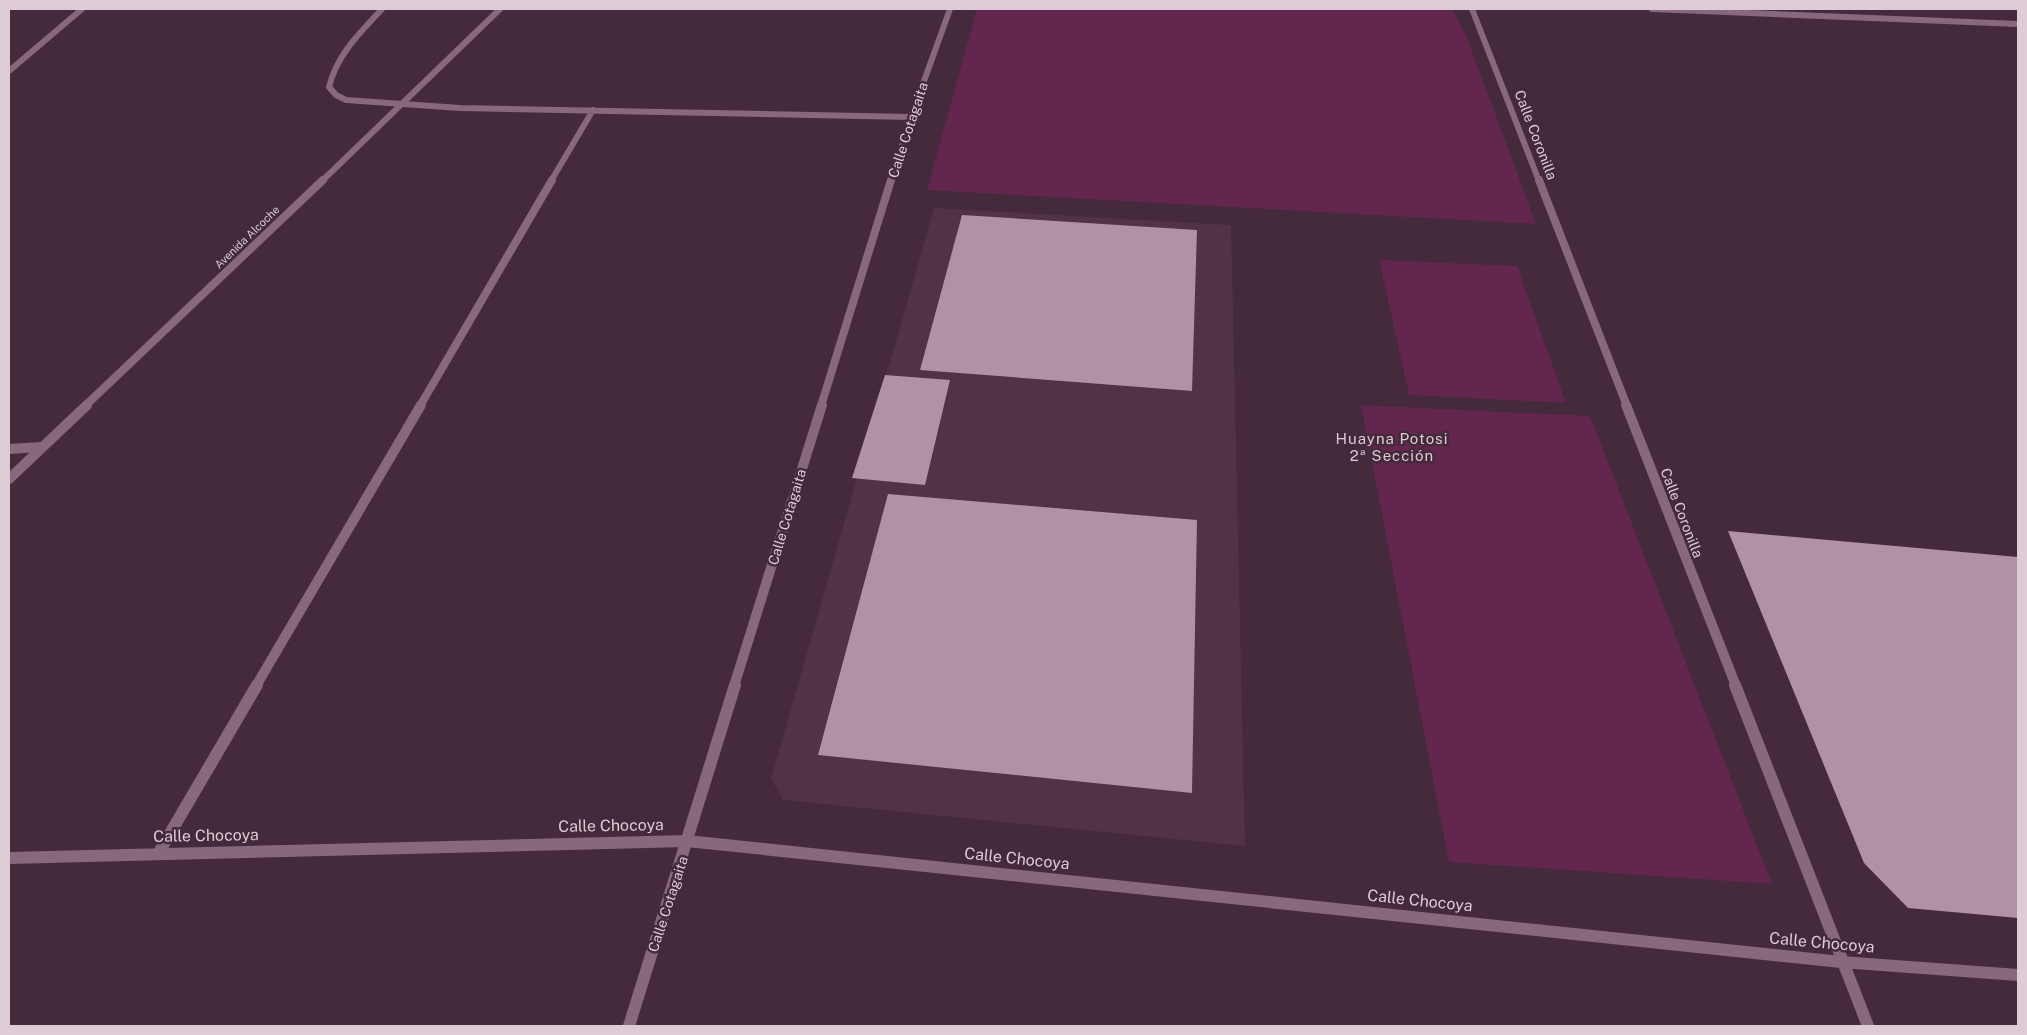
<svg xmlns="http://www.w3.org/2000/svg" width="2027" height="1035" viewBox="0 0 2027 1035" font-family="'Public Sans',sans-serif">
<style>
.built{fill:#523246}
.green{fill:#62264f}
.building{fill:#b191a4}
.lines{fill:none;stroke-linecap:round;stroke-linejoin:round}
.minor-far3{stroke:#88687c;stroke-width:6}
.minor-far2{stroke:#88687c;stroke-width:8}
.minor-far1{stroke:#88687c;stroke-width:10}
.minor{stroke:#88687c;stroke-width:12}
.tertiary-far2{stroke:#88687c;stroke-width:6}
.tertiary-far1{stroke:#88687c;stroke-width:8}
.tertiary{stroke:#88687c;stroke-width:10}
.labels{text-anchor:middle;stroke-width:5;stroke-linejoin:round;paint-order:stroke}
.far-street-label{font-size:11px;fill:#ddccd6;stroke:#442a3b}
.street-label{font-size:14px;fill:#ddccd6;stroke:#442a3b}
.neighbourhood-label{font-size:15px;letter-spacing:1px;fill:#ddccd6;stroke:#442a3b}
.near-street-label{font-size:16px;fill:#ddccd6;stroke:#442a3b}
</style>
<rect width="100%" height="100%" fill="#442a3b"/>
<!-- built -->
<path class="built" d="M934,208L1231,225L1245,846L783,800L771,779Z"/>
<!-- green -->
<path class="green" d="M977,9H1452L1466,35L1536,224L927,190Z
M1379,260L1517,266L1566,403L1409,395Z
M1361,405L1590,416L1772,884L1449,862Z"/>
<!-- building -->
<path class="building" d="M962,215L1197,230L1192,391L920,370Z
M885,375L950,380L925,485L852,478Z
M888,494L1197,520L1192,793L818,755Z
M1728,531L2018,557V918L1908,908L1864,863Z"/>
<g class="lines">
<!-- minor-far3 -->
<path class="minor-far3" d="M382,9C360,33 337,54 329,87L336,95L346,100L460,108L911,117
M1472,9L1539,181
M1652,9L2018,24
M9,71L82,9
M551,181L593,110
M891,181L911,117L950,9"/>
<!-- minor-far2 -->
<path class="minor-far2" d="M1539,180L1627,406
M420,406L552,180
M821,406L891,180"/>
<!-- minor-far1 -->
<path class="minor-far1" d="M1626,405L1736,686
M9,449L42,447
M256,686L421,405
M734,686L822,405"/>
<!-- minor -->
<path class="minor" d="M1735,685L1868,1026
M158,854L257,685
M9,858L687,841L1841,962L2018,975
M629,1026L735,685"/>
<!-- tertiary-far2 -->
<path class="tertiary-far2" d="M322,181L500,9"/>
<!-- tertiary-far1 -->
<path class="tertiary-far1" d="M85,406L323,180"/>
<!-- tertiary -->
<path class="tertiary" d="M9,479L87,405"/>
</g>
<g class="labels">
<!-- far-street labels -->
<g class="far-street-label">
<text transform="translate(247 237) rotate(-44)" y="4">Avenida Alcoche</text>
</g>
<!-- street labels -->
<g class="street-label">
<text transform="translate(908 130) rotate(-72)" y="5">Calle Cotagaita</text>
<text transform="translate(1536 135) rotate(69)" y="5">Calle Coronilla</text>
<text transform="translate(1682 513) rotate(69)" y="5">Calle Coronilla</text>
<text transform="translate(787 517) rotate(-73)" y="5">Calle Cotagaita</text>
<text transform="translate(668 904) rotate(-72)" y="5">Calle Cotagaita</text>
</g>
<!-- neighbourhood labels -->
<g class="neighbourhood-label">
<text x="1392" y="444">Huayna Potosi<tspan x="1392" dy="17">2ª Sección</tspan></text>
</g>
<!-- near-street labels -->
<g class="near-street-label">
<text transform="translate(611 825) rotate(-1)" y="6">Calle Chocoya</text>
<text transform="translate(206 835) rotate(-1)" y="6">Calle Chocoya</text>
<text transform="translate(1017 858) rotate(6)" y="6">Calle Chocoya</text>
<text transform="translate(1420 900) rotate(6)" y="6">Calle Chocoya</text>
<text transform="translate(1822 942) rotate(5)" y="6">Calle Chocoya</text>
</g>
</g>
<!-- border -->
<rect width="2027" height="1035" fill="none" stroke="#ddccd6" stroke-width="20"/>
</svg>
